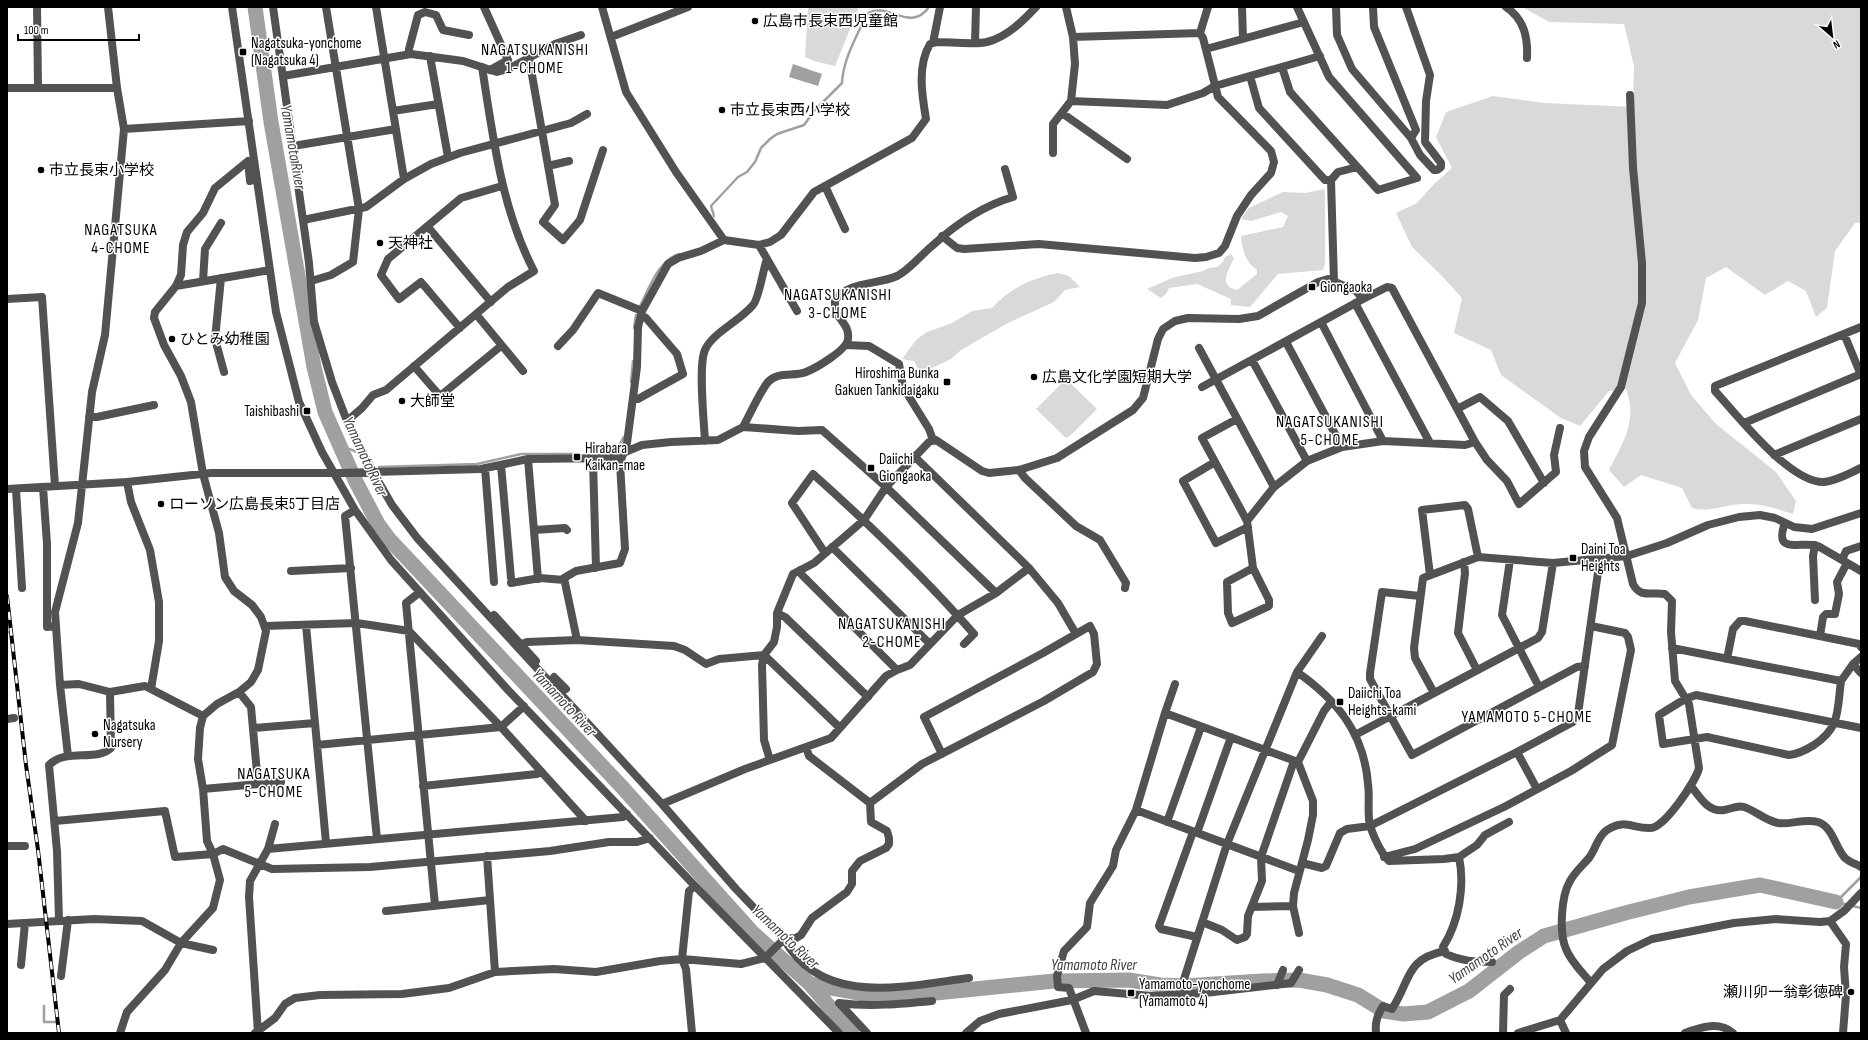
<svg xmlns="http://www.w3.org/2000/svg" width="1868" height="1040" viewBox="0 0 1868 1040" font-family="'Sofia Sans Condensed','Noto Sans JP',sans-serif">
<style>
.green{fill:#d9d9d9}
.water{fill:#a0a0a0}
.lines{fill:none;stroke-linecap:round;stroke-linejoin:round}
.stream{stroke:#a0a0a0;stroke-width:2.5}
.river{stroke:#a0a0a0;stroke-width:15}
.minor{stroke:#525252;stroke-width:8}
.tertiary{stroke:#525252;stroke-width:8}
.rail-casing{stroke:#000;stroke-width:4}
.rail{stroke:#fff;stroke-width:2.5;stroke-dasharray:8;stroke-linecap:butt}
.poi-dot{fill:#000;stroke:#fff;stroke-width:1.5}
.labels{text-anchor:middle;stroke-width:3;stroke-linejoin:round;paint-order:stroke}
.poi-label{font-size:15px;fill:#000;stroke:#fff;text-anchor:start}
.neighbourhood-label{font-size:16px;letter-spacing:1px;fill:#000;stroke:#fff}
.water-label{font-size:16px;font-style:italic;fill:#414141;stroke:#fff}
</style>
<rect width="100%" height="100%" fill="#fff"/>
<!-- green -->
<path class="green" d="M808,7H859L835,66L814,61L805,57Z
M1522,7H1861V223H1855L1835,251L1827,308L1816,317L1806,291L1788,281L1765,295L1726,267L1706,278L1698,320L1675,363L1691,395L1716,424L1776,472L1796,501L1793,514C1778,509 1761,503 1744,504C1726,504 1710,513 1692,508L1682,488L1641,475L1624,487L1609,470C1623,443 1638,420 1626,389L1609,391L1580,426L1561,418L1501,375L1491,350L1454,333L1462,298L1440,274L1412,247L1396,213L1417,203L1434,184L1452,168L1436,137L1446,112L1493,96L1545,103L1633,107L1634,66L1624,24L1549,22Z
M1325,189V263L1323,270L1278,274L1250,307L1231,305V299L1197,284L1169,288L1166,294L1161,298L1147,289L1172,278L1203,271L1209,268L1217,267L1223,262L1225,257L1231,254L1234,258C1229,270 1217,286 1237,290L1257,274V270C1245,262 1242,249 1241,236L1283,227L1288,216L1281,212L1251,221L1241,219L1249,208L1283,192L1305,193Z
M1058,273L1069,276L1080,287L1065,290L1054,302L1008,323L961,350L951,359L932,368L925,375L923,379L914,361L902,359L917,339L927,332L952,323L972,311L992,308C1010,288 1032,278 1058,273Z
M1066,379L1097,409L1070,436L1066,438L1036,409Z"/>
<!-- water -->
<path class="water" d="M793,64L822,74L818,86L789,77Z"/>
<g class="lines">
<!-- stream -->
<path class="stream" d="M714,216L711,206L738,177L747,172L755,162L761,148L770,139L777,134L804,125L814,111L842,83C843,59 857,36 867,14C887,0 910,34 929,7
M640,306C650,287 658,261 679,254
M634,328L636,315
M631,382L633,361
M341,449H350L356,452
M602,455L617,449L624,437
M379,467L477,464L521,454H577
M7,633L8,632
M1836,902L1861,877
M1837,902L1848,905
M1853,906L1861,908
M44,1006V1022H56"/>
<!-- river -->
<path class="river" d="M255,7L271,122L314,367L325,412L355,480L378,524L389,539L622,787L752,932L810,984L852,1033
M810,984L886,998L1054,981L1129,980L1160,985L1184,986L1262,981L1299,980L1327,985L1358,995L1384,1011L1403,1014L1428,1012L1469,991L1519,952L1544,936L1625,913L1689,897L1760,885L1836,902"/>
<!-- minor -->
<path class="minor" d="M37,7L38,88
M232,7L276,312L299,402L322,452L355,510L391,560L508,690L695,886L839,1033
M273,7L309,263L314,322L332,382L347,421L373,472L392,505L418,539L662,804L736,889L784,939C822,1008 906,986 969,978
M376,7L404,179
M484,7L508,60L490,70
M602,7L626,92L676,172L724,240
M1242,7L1243,39
M1336,7L1337,35L1352,69L1411,138L1420,155L1434,170H1437L1441,167V163L1425,142L1426,101L1430,75L1406,7
M1373,7L1374,27L1416,130L1411,138
M1506,7C1524,19 1528,37 1527,58
M1200,33L1208,7
M611,37L688,7
M975,42L976,7
M933,43L940,7
M1206,49L1304,22
M409,54V49L418,15L425,12L436,15L443,30L469,35
M430,56L448,157
M529,58L555,205L543,222L563,240L580,220L603,150
M1282,67L1290,92L1378,190L1417,178L1329,77L1297,7
M283,76L411,54L463,61L497,72L508,69L555,44L581,35
M1250,76L1259,108L1325,180H1331
M7,88H117
M1071,101L1167,105L1203,93L1215,86L1320,56
M393,111L438,104
M1062,113L1127,159
M124,129L249,121
M293,146L396,129
M1053,153V124L1071,101L1075,64L1073,37L1066,7
M548,166L569,161
M825,186L845,229
M303,220L366,207L404,179L431,164L460,153L571,123L587,114
M428,227L491,302
M942,236L957,248L964,249L1039,244L1195,258L1206,257L1219,253L1225,246L1237,216L1251,195L1271,173L1274,162L1271,151L1218,97L1203,38L1200,33L1073,37
M759,245L797,311
M221,278L215,339L224,372
M203,281L205,249L221,223
M311,281L331,275L353,262L359,209L326,7
M1334,282L1331,180L1338,172L1357,167
M176,286L270,270
M7,299L42,297L55,486
M1355,303L1430,443
M476,314L523,371
M1321,322L1383,441
M1861,327L1715,386V391C1738,416 1790,483 1824,482C1836,481 1850,473 1861,468
M460,328L421,282L399,299L381,275L388,259L461,198L502,186
M1844,334L1861,375
M1286,342L1342,447
M846,345L869,346L899,364L903,387L929,429L933,440
M558,346L573,330L598,293L642,311
M1199,348L1274,487
M1252,360L1307,461
M414,366L440,396L501,346
M1202,387L1363,299L1387,287L1392,288L1475,442L1487,460L1507,481L1519,504L1556,472L1554,455L1560,428
M633,399H638L683,374L677,354L646,318L641,315
M1457,409L1480,397L1508,421L1544,483
M89,417H97L154,405
M1237,419L1202,438L1247,521
M347,421L362,408L373,395L386,390L508,287L534,271C501,208 493,136 482,67
M1744,423L1861,374
M743,427C749,416 761,390 768,382C778,371 794,377 806,372C816,368 847,350 848,339C850,325 838,320 835,309C835,306 835,303 835,300C849,281 877,285 897,276C908,271 922,254 932,246C956,224 982,206 1013,197L1005,169
M705,441C704,422 698,365 705,350C712,333 740,321 753,305C759,299 763,269 767,259
M1774,455L1861,419
M914,456L1029,568L1058,603L1076,634
M528,459L538,579
M593,460L596,568
M1215,462L1183,481L1216,543L1248,527
M501,465L511,578
M485,468L494,582
M1019,470L1025,478L1076,526L1100,540L1126,583L1125,588
M127,482L131,502L150,550L159,602V641L151,689
M43,487L47,544V627L56,626
M7,489L127,482L211,473H338L481,469L528,459L611,458L642,445L671,442L718,440L743,427L798,431L822,430L886,487L996,593
M16,489L22,588
M355,510L345,516L377,839
M1785,523C1773,555 1800,541 1818,546L1861,571
M534,530L565,528L567,530
M832,547L930,644
M825,553L792,503L813,474C869,524 924,577 974,634L964,644
M1510,560L1502,615L1539,687
M1842,560L1846,551L1861,546
M1464,562L1465,573L1458,633L1477,670
M1253,568L1227,582L1228,613L1232,623L1269,606V600L1253,568L1247,521L1274,487L1307,461L1342,447L1383,441L1465,445L1475,442
M800,570L802,575L897,670
M291,571L351,568
M1430,575L1422,510L1465,505L1468,509L1478,557
M511,583L540,578L564,580
M420,592L406,603L435,905
M1420,596L1382,592L1370,673V679L1412,755L1577,667L1585,666
M1815,600L1813,556L1815,545
M777,613L785,617L868,697
M494,615L536,661
M306,625L326,843
M265,626L357,623L409,631L501,727L586,821
M1820,636L1823,617L1826,614H1835L1839,594L1837,582L1847,563
M577,640L564,578L576,571L620,563L625,549L620,463L627,443L637,367L638,327L642,311L668,264L678,258L701,251L724,240L759,245L770,242L781,235L814,192L912,138L926,119C922,95 917,66 930,44L937,42C950,42 975,45 987,42C1007,37 1023,21 1036,7
M522,644L527,642L577,640L674,646L685,650L706,664L719,659L764,655L840,728
M1672,648L1841,681L1853,664L1861,673
M1727,659L1733,629L1740,621H1745L1859,644L1861,647
M1853,664L1861,657
M1297,672C1337,700 1364,733 1368,784C1370,797 1367,813 1370,826C1374,837 1381,853 1389,861L1444,859L1459,857L1477,845L1485,835L1509,822
M554,677L566,689L564,690
M1841,681C1837,710 1841,727 1814,745C1806,750 1799,754 1789,755L1707,737L1663,744L1659,715L1685,699L1696,695L1861,728
M60,685L79,684L110,692L145,686L203,716
M239,692L251,707L258,784
M1434,693L1415,658L1414,648L1423,578L1478,557L1553,563L1627,556
M1165,713L1298,762
M7,719L14,718
M253,728L315,723
M1355,735L1538,638L1542,632L1553,563
M317,745L501,727L524,706
M1517,752L1537,789
M68,756L60,685L55,612L78,523L92,392L105,335L124,129L117,88L108,7
M770,760L764,740L762,665L764,655L774,642L777,627V613L793,574L814,563L864,520L886,487L929,442L936,440L982,471L989,473L1019,470L1057,458L1133,410L1143,398L1158,339L1163,329L1175,321L1188,318L1239,319L1258,316L1318,282L1328,279L1356,291L1363,299
M423,786L537,774L541,771
M1691,786C1699,796 1708,813 1724,810C1731,809 1737,805 1744,807C1756,811 1766,821 1778,823C1790,825 1805,818 1818,822C1833,827 1835,847 1845,858C1849,862 1856,864 1861,867
M203,789L281,782
M870,803L922,764L1044,701L1093,672L1097,664L1094,634L1090,626L1043,653L924,717L942,754
M662,804L745,769L831,738L886,676L897,670L910,665L958,615L996,593L1029,568
M1136,810L1299,871
M55,821L165,811L175,857L213,854L223,849L272,869L370,867L550,851L609,842H637L650,838
M1167,822L1201,727
M1193,832L1159,926L1161,929L1197,937
M1197,833L1231,737
M7,846H25
M268,849L623,817L627,814
M487,856L495,972
M1384,857L1415,849L1504,807L1571,771L1612,745L1631,650L1628,637L1625,633L1591,626
M1459,857C1465,886 1459,922 1443,947L1446,954C1461,961 1475,962 1492,962
M1302,863L1322,868L1326,866L1340,833L1347,829L1370,826L1517,752L1573,722L1578,714L1600,558
M1252,907L1293,906
M386,911L490,900
M59,920L57,851L49,765C65,748 97,762 111,748L110,692
M1830,921L1846,944L1844,967L1846,995L1843,1033
M1202,922L1222,930L1237,940L1245,937L1247,934L1248,916L1262,881L1261,857L1294,761
M7,924L94,919L142,921L181,943L213,950
M1299,933L1293,906L1294,893L1308,840L1313,815V801L1298,762L1324,711L1331,702
M21,965L25,923
M61,976L68,920
M1591,983C1583,973 1571,962 1566,949C1559,933 1561,896 1570,881C1575,872 1582,866 1589,858C1596,849 1597,837 1607,830C1625,818 1633,829 1651,828C1664,828 1696,781 1699,768L1689,704L1675,681L1671,632L1672,601L1665,594C1651,592 1640,598 1633,584L1617,518L1585,467L1584,451L1589,437L1621,387L1642,303V263L1633,168L1630,95
M1277,985L1283,970
M1179,995L1227,844L1297,672L1322,636
M1560,1020L1566,1033
M120,1033L127,1012L165,970L181,943L213,908L220,880L213,854L207,841L203,789L198,759L200,728L203,716L217,704L239,692L251,682L258,670L266,631L261,617L252,605L234,591L225,577L219,533L203,474L191,402L181,376L164,345L154,318L155,312L176,286L181,275L183,245L187,232L203,213L215,188L248,161L250,181L257,179
M255,1033L275,1018L285,1004L295,998L320,995L402,994L449,988L495,972L554,969L596,972L660,961L682,959L741,964L765,958L784,939L796,938L801,935L812,918L847,892L852,884V871L860,861L886,848L889,844V838L887,831L871,822L870,803L809,756L806,747
M258,1033L249,897L250,881L268,849L275,824
M692,1033L686,969L682,959L689,891L695,886
M867,1033L839,1003C870,1007 901,1004 932,1001
M966,1033L980,1021L999,1014L1072,1000L1094,991L1152,996L1205,993L1291,983L1299,970
M1086,1033L1069,988L1058,987L1057,976L1064,951L1087,927L1090,903L1113,866L1116,850L1136,810L1165,713L1175,684
M1376,1033C1375,1022 1377,1016 1383,1006L1392,1009C1411,980 1405,959 1445,951
M1503,1033L1504,995L1510,989
M1518,1033L1560,1020L1603,969L1627,951L1652,939L1734,923L1776,919L1820,922L1830,921L1844,911L1861,893
M1685,1033C1701,1027 1719,1021 1733,1033"/>
<!-- tertiary -->
<path class="tertiary" d="M1627,556L1667,543L1708,525L1739,517L1760,515L1775,518L1794,527L1812,529L1861,513"/>
<!-- rail casing -->
<g class="rail-casing">
<path id="rail" d="M7,596L26,765L38,850L59,1033"/>
</g>
<!-- rail -->
<use href="#rail" class="rail"/>
</g>
<!-- markers -->
<g class="poi-dot">
<circle cx="755" cy="21" r="4"/>
<rect x="239" y="48" width="8" height="8" rx="2"/>
<circle cx="722" cy="110" r="4"/>
<circle cx="41" cy="170" r="4"/>
<circle cx="380" cy="243" r="4"/>
<rect x="1308" y="283" width="8" height="8" rx="2"/>
<circle cx="172" cy="339" r="4"/>
<circle cx="1034" cy="377" r="4"/>
<rect x="943" y="378" width="8" height="8" rx="2"/>
<circle cx="402" cy="401" r="4"/>
<rect x="303" y="407" width="8" height="8" rx="2"/>
<rect x="573" y="453" width="8" height="8" rx="2"/>
<rect x="867" y="464" width="8" height="8" rx="2"/>
<circle cx="161" cy="504" r="4"/>
<rect x="1569" y="554" width="8" height="8" rx="2"/>
<rect x="1336" y="698" width="8" height="8" rx="2"/>
<circle cx="95" cy="734" r="4"/>
<circle cx="1851" cy="992" r="4"/>
<rect x="1127" y="989" width="8" height="8" rx="2"/>
</g>
<g class="labels">
<!-- poi labels -->
<g class="poi-label">
<text x="763" y="26">広島市長束西児童館</text>
<text x="251" y="48">Nagatsuka-yonchome<tspan x="251" dy="17">(Nagatsuka 4)</tspan></text>
<text x="730" y="115">市立長束西小学校</text>
<text x="49" y="175">市立長束小学校</text>
<text x="388" y="248">天神社</text>
<text x="1320" y="292">Giongaoka</text>
<text x="180" y="344">ひとみ幼稚園</text>
<text x="939" y="378" text-anchor="end">Hiroshima Bunka<tspan x="939" dy="17">Gakuen Tankidaigaku</tspan></text>
<text x="1042" y="382">広島文化学園短期大学</text>
<text x="410" y="406">大師堂</text>
<text x="299" y="416" text-anchor="end">Taishibashi</text>
<text x="585" y="453">Hirabara<tspan x="585" dy="17">Kaikan-mae</tspan></text>
<text x="879" y="464">Daiichi<tspan x="879" dy="17">Giongaoka</tspan></text>
<text x="169" y="509">ローソン広島長束5丁目店</text>
<text x="1581" y="554">Daini Toa<tspan x="1581" dy="17">Heights</tspan></text>
<text x="1348" y="698">Daiichi Toa<tspan x="1348" dy="17">Heights-kami</tspan></text>
<text x="103" y="730">Nagatsuka<tspan x="103" dy="17">Nursery</tspan></text>
<text x="1139" y="989">Yamamoto-yonchome<tspan x="1139" dy="17">(Yamamoto 4)</tspan></text>
<text x="1843" y="997" text-anchor="end">瀬川卯一翁彰徳碑</text>
</g>
<!-- neighbourhood labels -->
<g class="neighbourhood-label">
<text x="535" y="55">NAGATSUKANISHI<tspan x="535" dy="18">1-CHOME</tspan></text>
<text x="121" y="235">NAGATSUKA<tspan x="121" dy="18">4-CHOME</tspan></text>
<text x="838" y="300">NAGATSUKANISHI<tspan x="838" dy="18">3-CHOME</tspan></text>
<text x="1330" y="427">NAGATSUKANISHI<tspan x="1330" dy="18">5-CHOME</tspan></text>
<text x="892" y="629">NAGATSUKANISHI<tspan x="892" dy="18">2-CHOME</tspan></text>
<text x="1527" y="722">YAMAMOTO 5-CHOME</text>
<text x="274" y="779">NAGATSUKA<tspan x="274" dy="18">5-CHOME</tspan></text>
</g>
<!-- water labels -->
<g class="water-label">
<text transform="translate(294 147) rotate(80)" y="6">Yamamoto River</text>
<text transform="translate(366 456) rotate(65)" y="6">Yamamoto River</text>
<text transform="translate(565 702) rotate(47)" y="6">Yamamoto River</text>
<text transform="translate(786 936) rotate(43)" y="6">Yamamoto River</text>
<text transform="translate(1485 955) rotate(-35)" y="6">Yamamoto River</text>
<text x="1094" y="970">Yamamoto River</text>
</g>
</g>
<!-- border -->
<rect width="1868" height="1040" fill="none" stroke="#000000" stroke-width="16"/>
<!-- north arrow -->
<g transform="translate(1832 36) rotate(152)" stroke="#ffffff" stroke-width="3" paint-order="stroke">
<path d="M0-3L7 15L0 10L-7 15Z" fill="#000000"/>
<text y="-6" font-size="11" font-weight="bold" text-anchor="middle" fill="#000000">N</text>
</g>
<!-- scale -->
<path d="M18 34v6h121v-6" fill="none" stroke="#000000" stroke-width="2"/>
<text x="24" y="34" font-size="12" fill="#000000" stroke="#ffffff" stroke-width="3" paint-order="stroke">100 m</text>
</svg>
